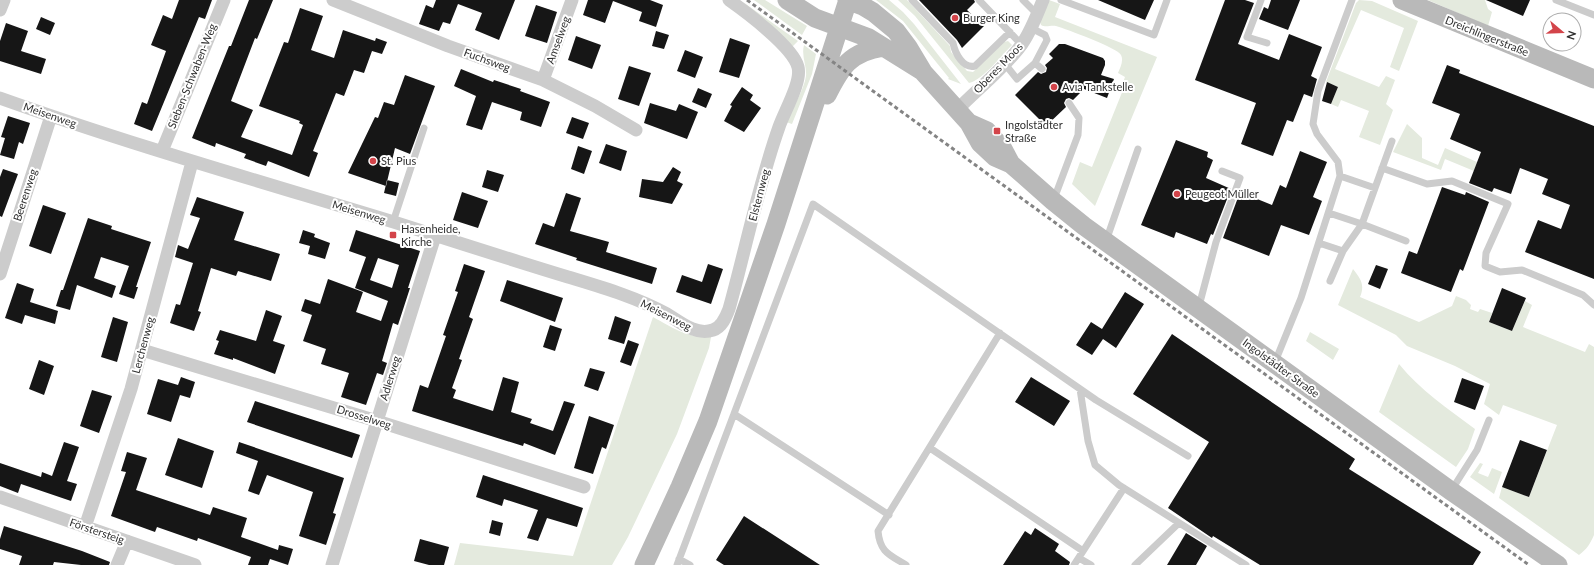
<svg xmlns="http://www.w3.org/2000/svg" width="1594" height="565" viewBox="0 0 1594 565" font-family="Lato,sans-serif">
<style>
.green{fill:#e4eade}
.building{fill:#161616;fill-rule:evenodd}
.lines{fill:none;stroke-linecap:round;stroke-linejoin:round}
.lane{stroke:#ccc;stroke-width:7}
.street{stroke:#ccc;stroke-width:13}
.secondary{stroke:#b9b9b9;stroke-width:19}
.rail{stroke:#848484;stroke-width:3;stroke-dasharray:4 3;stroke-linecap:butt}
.poi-dot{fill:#d3444a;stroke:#fff;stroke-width:1.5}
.labels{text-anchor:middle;stroke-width:4;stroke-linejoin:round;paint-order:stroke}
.poi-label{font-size:11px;fill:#2f2f2f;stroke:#fff;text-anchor:start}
.street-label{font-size:11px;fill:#2f2f2f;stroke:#fff}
</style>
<rect width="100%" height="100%" fill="#fff"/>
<!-- green -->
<path class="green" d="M754,0H765L807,26L802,35Z
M876,0H889L903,12L914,24L961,84L948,79L949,78L903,21Z
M898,0H907L950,46L951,52L967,71L973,72L1004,42L1008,41L1012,45C1001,56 983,80 969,83L915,16Z
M1049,0L1060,4L1055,17L1157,57L1095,206L1072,184L1080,162L1092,167L1123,90L1121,88L1125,77L1118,73C1120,68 1124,61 1121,55C1118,48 1066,29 1056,26C1050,25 1046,28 1041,25L1040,22Z
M1359,0L1372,1L1418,21L1399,71L1390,67L1404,28L1361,10L1335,69L1379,87L1386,76L1395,80L1386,104L1393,110L1380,145L1359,137L1369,111L1341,100L1338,107L1331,104L1338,87L1326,82L1356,3Z
M1428,0H1485L1488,9L1492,12L1488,26Z
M743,2L798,41L791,48Z
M804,45L816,54L812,74L792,124L786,122C792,109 804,90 806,76C807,66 801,56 804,45Z
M1407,124L1422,138V158L1438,165L1445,148L1477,162L1474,171L1445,159L1441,170L1393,152Z
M1353,269C1361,279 1365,285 1360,297L1419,322L1452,306L1456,296L1466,300L1471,305L1470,309L1478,312L1480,309L1492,313L1489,322L1512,331L1525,301L1532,305L1523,327L1585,352L1589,344L1594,347V535C1590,544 1587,549 1579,555L1499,498L1502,487L1529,497L1557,425L1503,405L1499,415L1484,404L1490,384L1455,366L1407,346L1396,335L1338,305Z
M653,317C673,328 687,338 711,337L709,348L677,434L628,537L612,565H454L460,543L573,556Z
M1310,332L1339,349L1333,360L1306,341Z
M1399,364C1420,390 1448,409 1475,429L1468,449L1456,467L1379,412Z
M1480,463L1483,464L1478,473L1488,477L1492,468L1502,472L1494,494L1470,477Z"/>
<!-- building -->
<path class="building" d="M179,0H212L205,19L199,17L152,131L134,124L142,102L147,104L166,51L151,45L163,15L172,19Z
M249,0H273L257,39L255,38L231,101L253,110L241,137L292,155L303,125L299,123L300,121L259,106L284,42L288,43L300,8L323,16L311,50L334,58L343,30L375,41L376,38L387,42L382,54L372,51L364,73L354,70L344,96L336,93L313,151L318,153L309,177L268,161L266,166L244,158L246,154L216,143L215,147L192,138L229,46H231Z
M436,0H515L499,40L475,30L482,13L458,4L450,24L443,22L439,31L419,24L426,5L433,8Z
M588,0H650L663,5L656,27L639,21L642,12L613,1L605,23L583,15Z
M919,0H974L975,2L967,10L984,26L962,48L957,40Z
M1098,0H1154L1145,20Z
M1225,0H1245L1254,3L1238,44L1279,60L1289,34L1322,47L1311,76L1317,79L1312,97L1304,94L1293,122L1287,120L1273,156L1241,144L1256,103L1195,80Z
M1271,0H1300L1288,30L1259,19L1264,7L1268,9Z
M1486,0H1530L1523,16Z
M536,5L557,12L547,43L525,36Z
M41,17L55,23L50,35L36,29Z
M6,23L28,31L21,51L46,59L41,74L0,61V41Z
M656,31L669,35L664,49L652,46Z
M576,36L601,45L592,69L568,60Z
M730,38L750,45L739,78L719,72Z
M1059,44H1065L1103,58L1105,61V65L1101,75L1114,79L1107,98L1084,89L1073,100L1069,98L1066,99L1064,103L1066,107L1046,126L1015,95L1038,72L1041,74L1046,72L1047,68L1045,65L1053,58L1049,54Z
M685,50L703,57L695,78L677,71Z
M1447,65L1460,70L1459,73L1594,126V279L1525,252L1538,220L1561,229L1570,205L1542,194L1548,179L1520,168L1511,194L1494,188L1492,192L1469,183L1481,152L1450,139L1460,114L1432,103Z
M629,66L651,73L639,106L618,99Z
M461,69L493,82L494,80L521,89L520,91L550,102L541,127L520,120L522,112L492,102L482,130L466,125L476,96L454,86Z
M405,75L435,86L410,154L395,148L386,186L348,173L375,117L378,118L384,102L394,105Z
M1327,82L1338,87L1331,104L1322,101Z
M742,87L753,95L750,100L761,108L744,132L724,121L732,106L730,105Z
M698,88L712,94L706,108L692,102Z
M650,103L676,111L679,104L698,112L687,139L644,123Z
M8,116L30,123L23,144L19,142L14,159L0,155L5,138L1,137Z
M572,117L589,123L583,139L566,133Z
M1176,140L1208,152L1207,157L1213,160L1206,178L1231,189L1213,235L1211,234L1207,244L1176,232L1174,238L1141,225Z
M606,144L627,151L621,171L599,163Z
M578,146L592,151L584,174L571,169Z
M1300,151L1327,162L1313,197L1322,201L1309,235L1281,225L1269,256L1223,238L1240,192L1272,205L1280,185L1286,188Z
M673,167L681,172L677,181L683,184L672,204L639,197L642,179L663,182Z
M3,169L18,174L2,217L0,216V177Z
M487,170L504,175L498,192L482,187Z
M387,180L399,183L396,196L384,193Z
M1442,187L1465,195L1466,192L1489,202L1463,271L1460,269L1451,292L1401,273L1409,251L1417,254Z
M462,192L488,201L478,228L453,220Z
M566,193L581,198L570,231L609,242L606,252L657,268L652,284L576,260L577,258L535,244L543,223L554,227Z
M197,197L244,212L234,240L280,254L271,281L238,271L236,276L211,268L198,311L201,312L194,331L170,323L176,304L180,305L193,263L175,257L178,245L188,249L200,218L190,215Z
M43,205L66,213L51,254L29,246Z
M88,218L112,226L111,229L151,242L136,287H138L134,299L119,294L129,266L101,257L94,278L116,286L112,298L77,285L70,310L56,306L61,290H63Z
M303,230L315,234L314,237L330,243L325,259L308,254L310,246L299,243Z
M356,230L420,251L408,288H410L398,325L393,323L382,361L387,363L383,375L377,373L366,405L341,397L349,373L321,364L326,349L303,341L312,315L301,311L305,299L320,304L328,279L363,292L356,312L381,321L388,301L355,288L366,257L349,251ZM378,258L399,265L392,288L370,280Z
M464,264L485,271L469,317L473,319L459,359L462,360L452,388L456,390L453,398L493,411L503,377L519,382L511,412L532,419L530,423L553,431L564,401L575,404L555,455L524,443L523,446L412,411L420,385L428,388L446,336L443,335L458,292L455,291Z
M708,264L723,269L711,304L676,292L682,275L702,282Z
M1376,265L1388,269L1380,289L1368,284Z
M507,280L563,298L555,322L500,301Z
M17,283L34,289L30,302L58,311L55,324L25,315L22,324L5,318Z
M1502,288L1526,298L1512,331L1489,322Z
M1125,292L1144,304L1116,348L1103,339L1092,355L1076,345L1091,322L1102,329Z
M266,310L282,316L273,341L285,345L275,374L233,358V360L214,354L219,341L216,340L220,330L256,341Z
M615,316L631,322L624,344L608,339Z
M113,317L128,322L117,362L101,357Z
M550,325L562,329L555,351L543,347Z
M1172,334L1355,459L1349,469L1481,552L1473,565H1260L1213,536L1212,538L1168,508L1209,442L1133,394Z
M628,340L639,344L631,366L620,362Z
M39,360L54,366L44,395L29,389Z
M590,368L605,372L598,391L584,386Z
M181,377L195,382L190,398L180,395L171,422L147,414L158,379L178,385Z
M1031,377L1070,401L1054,426L1015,402Z
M1462,378L1484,386L1475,410L1454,402Z
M92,390L112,396L99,433L80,426Z
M255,401L360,435L352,458L247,422Z
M589,416L614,425L606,449L602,447L593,474L574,468Z
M178,438L214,451L202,488L165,475Z
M1520,440L1547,450L1529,497L1502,487Z
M64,442L79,447L67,481L77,484L71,501L21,484L18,493L0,486V463L41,477L42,472L52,476Z
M239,442L344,478L333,513L336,514L326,545L299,536L313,492L267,475L259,495L248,491L258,461L236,453Z
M127,452L147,458L136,490L210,515L213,507L247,518L241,537L278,550L279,545L293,549L288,565L270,559L268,565H248L251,557L198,538L197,541L157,527L155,532L111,516L126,472L121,471Z
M483,475L583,508L577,527L547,518L538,541L527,538L538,510L504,499L502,506L476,497Z
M744,516L820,565H724L716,560Z
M492,520L503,523L500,536L489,533Z
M4,526L82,551L110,562L109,565H81L54,562L53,565H19L22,556L0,549V539Z
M1035,528L1059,544L1055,551L1070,562L1069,565H1003L1025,531L1031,535Z
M1186,533L1207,546L1196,565H1167Z
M420,539L449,547L444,565H429L414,561Z"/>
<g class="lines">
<!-- lane -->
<path class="lane" d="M912,0L953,43C955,53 963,69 975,66L1010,32
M979,0L1022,45
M1023,0L1037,14
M1061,0L1154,35L1167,0
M1261,0L1247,37L1267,43
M1556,0L1594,15
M1031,28L1045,35L1047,40L1035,63
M1005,64L1017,79L1035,63L1042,69
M1392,141L1362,224L1406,241
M1382,168L1427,184L1452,181L1508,204L1486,253L1485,266L1500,272L1522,270L1583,295L1594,305
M1340,176L1375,188
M1054,199L1078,135L1079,118L1069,103
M1329,213L1362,224L1343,251L1330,281
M393,222L424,128
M1106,241L1138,149
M1319,243L1343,251
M1199,306L1216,242L1240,178L1222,171
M1275,362L1301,298L1340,176L1338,162L1317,134L1313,124L1318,91L1352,0
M1080,389L1088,441L1095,465L1119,485L1246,565
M734,414L889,515
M930,448L1083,551
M1451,491L1477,450L1489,420
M1079,558L1091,565
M679,559L690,565
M677,565L813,204L1096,400L1188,456
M906,565C890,555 880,553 878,531L1000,333
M1074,565L1124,488
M1135,565L1179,523"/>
<!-- street -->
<path class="street" d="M333,0L448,46L543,80L595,106L636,130
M0,10L4,0
M543,80L572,0
M0,98C132,145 266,183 400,224C456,242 512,260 568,277C601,287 636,297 667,314C680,322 696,336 713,330C722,327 726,317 729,309C746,248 758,186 779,127C784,112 802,82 798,67C793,47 746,12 729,0
M957,110C977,89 1005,68 1022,44C1031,31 1037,15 1043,0
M162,151L224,0
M0,274L51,116
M142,350L377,421L584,487
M0,497L195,565
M85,527L131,389L192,162
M117,565L127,541
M332,565L435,236"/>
<!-- secondary -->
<path class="secondary" d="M787,0L815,18L869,38L922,71
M847,0L863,6L873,12L896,31L908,47L923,72L969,123L980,143L995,157L1011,164
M1402,0L1594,79
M827,95C841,67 850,52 883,47
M969,123L987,131L1003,149L1011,164L1053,201L1084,226L1451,491L1558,565
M644,565L680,487L708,421L776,224L848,0"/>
<!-- rail -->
<path class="rail" d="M747,0L1529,565"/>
</g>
<!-- markers -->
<g class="poi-dot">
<circle cx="955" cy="18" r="4"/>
<circle cx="1054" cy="87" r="4"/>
<rect x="993" y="127" width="8" height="8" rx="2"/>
<circle cx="373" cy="161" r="4"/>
<circle cx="1177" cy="194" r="4"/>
<rect x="389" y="231" width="8" height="8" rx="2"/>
</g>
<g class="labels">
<!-- poi labels -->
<g class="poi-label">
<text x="963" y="22">Burger King</text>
<text x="1062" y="91">Avia Tankstelle</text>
<text x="1005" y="129">Ingolstädter<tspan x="1005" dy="13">Straße</tspan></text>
<text x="381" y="165">St. Pius</text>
<text x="1185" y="198">Peugeot Müller</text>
<text x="401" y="233">Hasenheide,<tspan x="401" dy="13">Kirche</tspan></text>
</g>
<!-- street labels -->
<g class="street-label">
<text transform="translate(1487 36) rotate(22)" y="4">Dreichlingerstraße</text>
<text transform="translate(558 40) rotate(-70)" y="4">Amselweg</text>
<text transform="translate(487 60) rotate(20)" y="4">Fuchsweg</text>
<text transform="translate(998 68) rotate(-46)" y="4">Oberes Moos</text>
<text transform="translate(192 76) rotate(-68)" y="4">Sieben-Schwaben-Weg</text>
<text transform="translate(50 115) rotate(19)" y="4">Meisenweg</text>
<text transform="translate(25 195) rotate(-72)" y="4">Beerenweg</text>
<text transform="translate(759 195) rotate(-75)" y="4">Elsternweg</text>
<text transform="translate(359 212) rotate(17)" y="4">Meisenweg</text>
<text transform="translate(666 315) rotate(27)" y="4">Meisenweg</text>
<text transform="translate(143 345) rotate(-75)" y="4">Lerchenweg</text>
<text transform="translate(1281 368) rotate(36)" y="4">Ingolstädter Straße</text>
<text transform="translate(390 378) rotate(-73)" y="4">Adlerweg</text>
<text transform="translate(364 417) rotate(17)" y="4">Drosselweg</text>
<text transform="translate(97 531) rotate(19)" y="4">Förstersteig</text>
</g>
</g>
<!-- north arrow -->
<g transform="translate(1562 32) rotate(109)"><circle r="19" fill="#ffffff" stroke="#acacac"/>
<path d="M0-3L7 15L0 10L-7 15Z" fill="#d3444a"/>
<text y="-6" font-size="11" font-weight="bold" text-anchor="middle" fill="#2f2f2f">N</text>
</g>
</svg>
